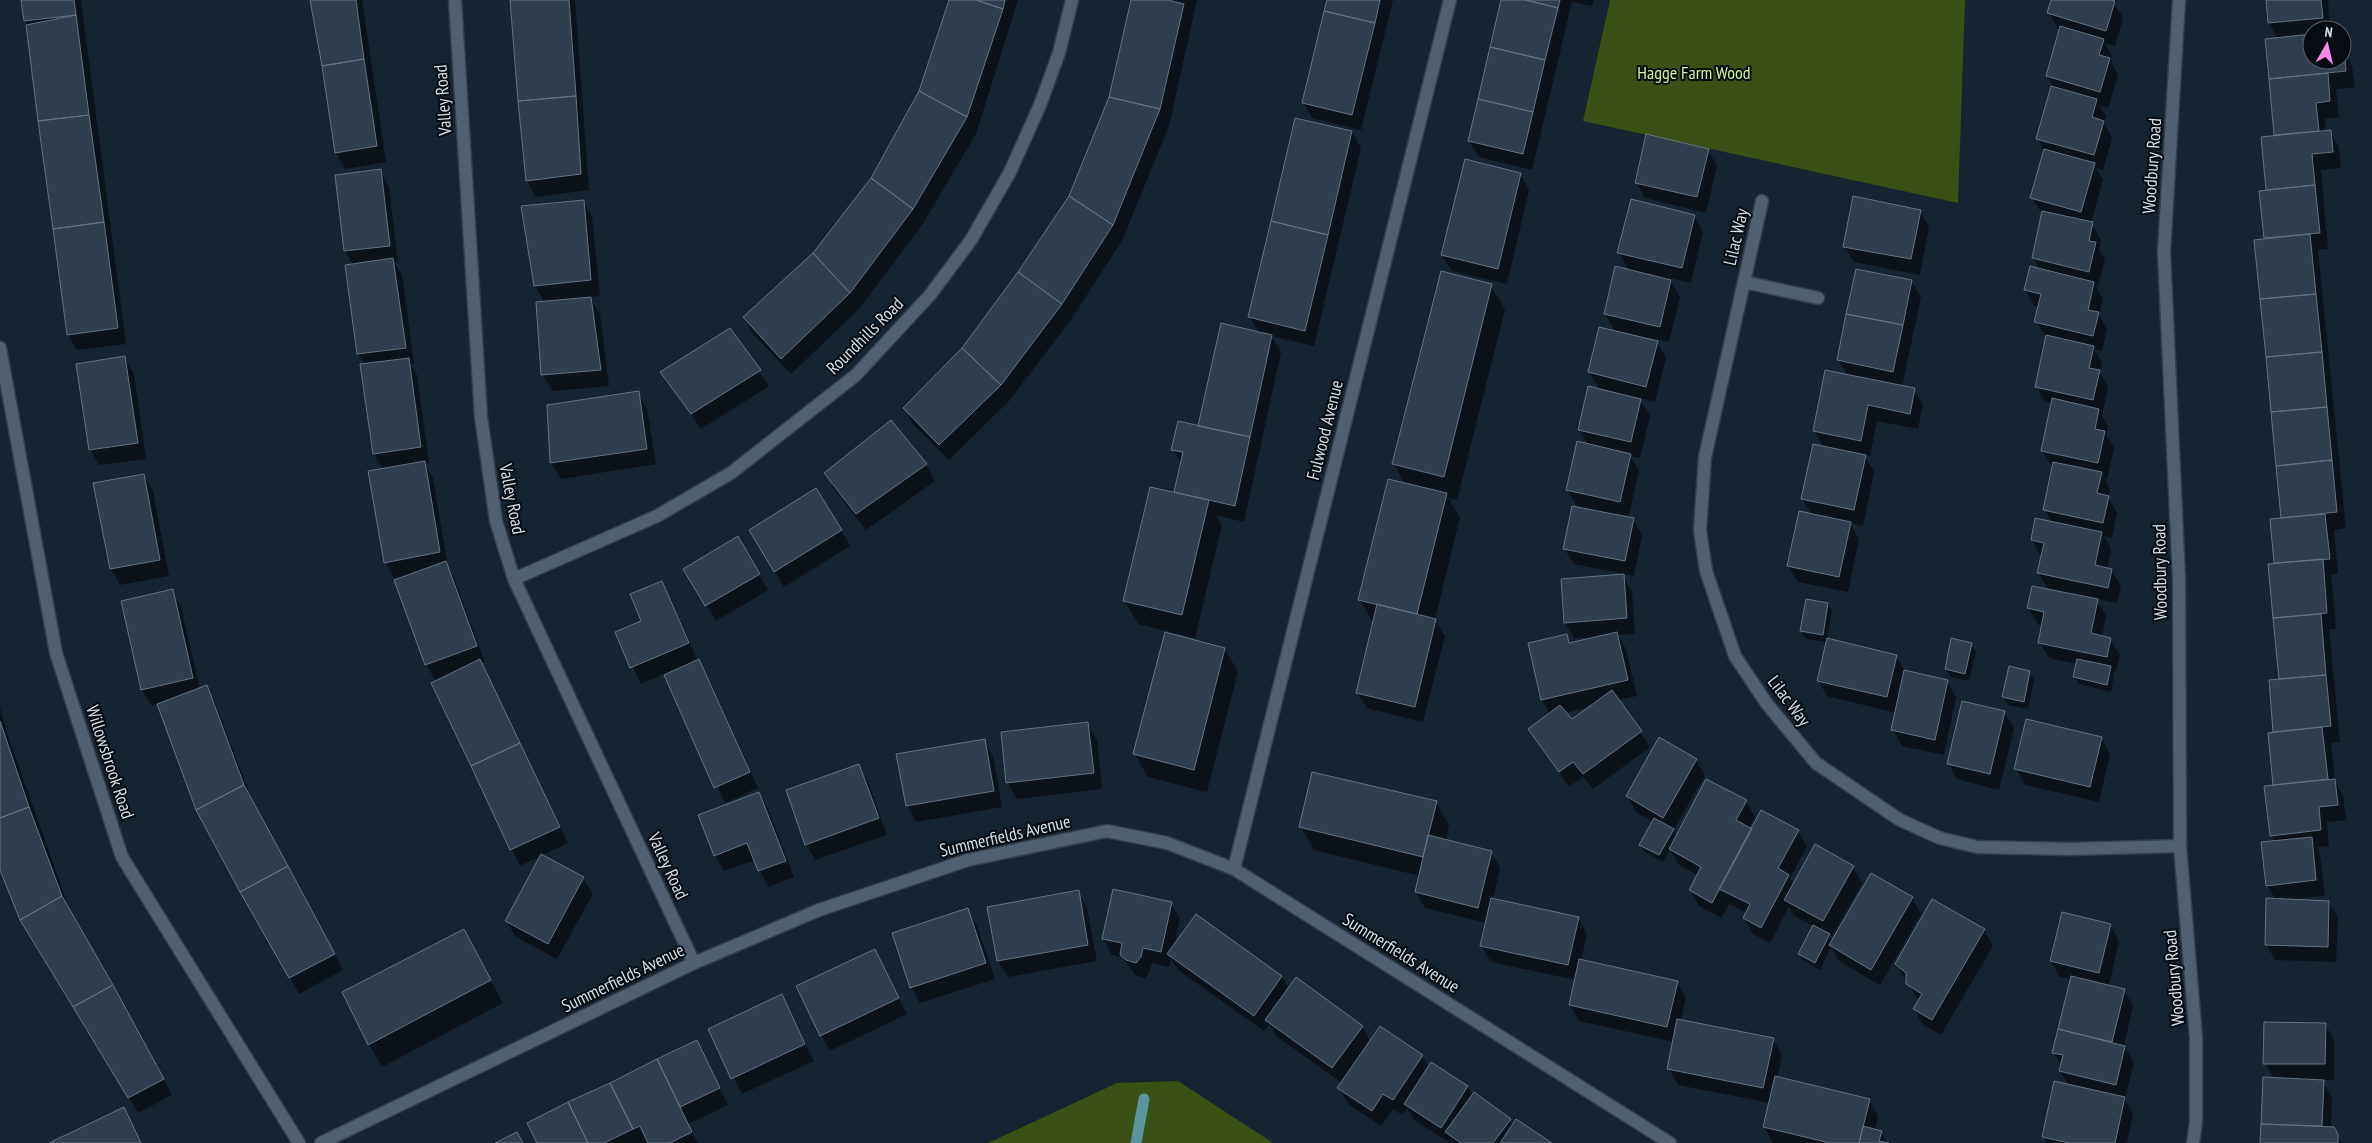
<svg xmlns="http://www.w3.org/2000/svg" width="2372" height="1143" viewBox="0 0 2372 1143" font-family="'PT Sans Narrow',sans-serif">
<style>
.green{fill:#3a5015}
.shadow{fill:#0007;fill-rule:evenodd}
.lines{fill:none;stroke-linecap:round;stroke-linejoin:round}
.stream{stroke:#5a949d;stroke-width:11}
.building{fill:#303e4d;stroke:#657485}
.minor-casing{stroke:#353e4a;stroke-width:15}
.tertiary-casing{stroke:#353e4a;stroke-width:15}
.minor{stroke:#516070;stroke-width:12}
.tertiary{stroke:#516070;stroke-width:12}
.labels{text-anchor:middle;stroke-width:4;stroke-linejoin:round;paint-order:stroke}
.park-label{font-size:18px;fill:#ccf398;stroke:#060c12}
.street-label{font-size:18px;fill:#d5dde7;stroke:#060c12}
</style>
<rect width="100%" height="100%" fill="#162331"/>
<!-- green -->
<path class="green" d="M1610,0H1965L1958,203L1583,121Z
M1178,1081L1273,1143H988L1117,1083Z"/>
<!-- shadow -->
<path class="shadow" d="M23,0H81L126,344L77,350L68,335L28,26L25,21Z
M311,0H362L386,162L345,169L336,153Z
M512,0H575L589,190L536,197L527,181Z
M950,0H1018L976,134L922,225L859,309L791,374L753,334L744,318L814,254L872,179L921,92Z
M1132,0H1197L1169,126L1122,241L1070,321L1009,401L949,460L913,424L904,408L963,349L1019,273L1070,196L1110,98Z
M1328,0H1393L1361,130L1312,118L1303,102Z
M1502,0H1594L1592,6L1572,2L1532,170L1479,157L1469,141Z
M2052,0H2117L2115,5L2123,18L2115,46L2105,43L2112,56L2111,62L2118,75L2108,108L2099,105L2106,116L2104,123L2112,138L2103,170L2096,168L2103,180L2091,223L2101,240L2099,250L2105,259L2098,287H2096L2103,299L2099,315L2107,329L2102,351L2094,349L2102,363L2100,372L2108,387L2102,416L2108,426L2106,435L2114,448L2107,479L2104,478L2110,489L2108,497L2117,513L2112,538L2104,536L2111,549L2107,569L2111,570L2121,586L2117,603L2096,599L2106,616L2102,637L2110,639L2120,655L2116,672H2113L2114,675L2111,692L2079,684L2074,677L2077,664L2049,658L2039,642L2043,625L2038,624L2028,608L2049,591L2038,572L2041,556L2032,540L2036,519L2052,523L2045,510L2053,468L2042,451L2052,404L2045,402L2036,386L2047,338L2036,322L2039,307L2034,306L2025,290L2040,270L2033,258L2043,215L2032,198L2044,151L2038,139L2054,88L2047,76L2061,30L2058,29L2049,13ZM2090,294H2093L2087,316L2085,315Z
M2267,0H2328L2330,30H2312V60H2342L2343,50L2352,66L2355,87L2336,89L2339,117L2325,119L2326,132L2330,131L2339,147L2341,168L2321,170L2328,249L2318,250L2346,528L2334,530L2338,574H2331L2336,629H2329L2340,742L2331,743L2335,782L2343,796L2346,820L2327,822L2329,846L2317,847L2320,854L2325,896L2296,899L2329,902L2338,918L2336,962L2275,960L2266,944L2276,900L2267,885L2275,842L2271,835L2275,787L2269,734L2275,733L2270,681L2280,680L2269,566L2276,564L2271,520L2282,519L2255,241L2265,240L2261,192L2267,191L2262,138L2276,137L2266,40L2278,39L2269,23Z
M1352,132L1361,148L1314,346L1271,336L1281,352L1244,522L1216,515L1222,525L1195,638L1138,624L1125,601L1176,494L1175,492L1181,464L1173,449L1199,428L1259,333L1249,316Z
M1708,150L1717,166L1706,213L1645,198L1636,182Z
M380,171L389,187L398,262H394L402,275L414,364H411L417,375L429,463L425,464L433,478L448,567L454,578L485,662L481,663L568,843L520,866L433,684L436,682L426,664L402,577L394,578L385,562L383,470L374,453L365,365L358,354L346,266L353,265L345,251L336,176Z
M1520,174L1529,190L1507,284L1452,271L1442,255Z
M583,201L592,217L600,296L590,297L600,314L609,386L552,391L543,375L545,303L535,286Z
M1920,211L1929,227L1920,275L1854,262L1844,246Z
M1694,216L1703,232L1691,283L1669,278L1680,297L1669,342L1644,337V339L1657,342L1666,358L1655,402L1639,398L1650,416L1640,458L1630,456L1639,471L1628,518L1633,519L1642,535L1634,576L1574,564L1564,548L1578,508L1567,490L1588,445L1579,430L1600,390L1589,372L1616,332L1605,314L1629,271L1619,253Z
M1911,281L1921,297L1902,387L1914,390L1923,405L1918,429L1877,421L1870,456L1864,455L1874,472L1863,526L1850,523L1859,539L1848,592L1798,582L1788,566L1812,515L1802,499L1824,448L1814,430L1848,376L1838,360Z
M1491,286L1505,309L1457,500L1448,498L1460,517L1435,620L1445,636L1423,722L1367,708L1357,692L1373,623L1360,600L1405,484L1394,464Z
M730,330L769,386L701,429L662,373Z
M124,358L134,374L146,459L99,465L90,449Z
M638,393L647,409L656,464L561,479L551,463L548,406Z
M891,422L926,465L935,481L866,530L835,490L826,474Z
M144,475L153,491L169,576L120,585L111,569L95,484Z
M841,530L850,546L784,587L760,546Z
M737,537L768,590L716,621L694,585Z
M1623,576L1632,592L1635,634L1618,635L1626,649L1637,696L1618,700L1650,747L1593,789L1583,777L1569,787L1529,729L1550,714L1542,700L1529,644L1566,635L1571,644L1597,638H1574L1565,622ZM1591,707L1571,721L1565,713Z
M661,583L670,598L698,661L708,677L758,788L725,803L666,676L676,671L675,669L641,684L617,633L643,622Z
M172,591L181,607L200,689L206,687L215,703L253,802L343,970L299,994L197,810L158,704L152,706L142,690Z
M1828,604L1832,611L1827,640L1896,656L1905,672L1947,681L1956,697L1944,755L1902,746L1893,730L1896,713L1827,696L1818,680L1827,642L1806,639L1801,631Z
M1971,644L1976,652L1969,681L1951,677L1946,669Z
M1225,649L1238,672L1207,792L1148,777L1134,753Z
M2030,672L2034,680L2028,709L2008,705L2003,697Z
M0,708L8,736L71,913L172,1095L138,1113L31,936L0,867Z
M2004,712L2014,728L1999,790L1957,779L1948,763Z
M1087,723L1097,739L1102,789L1017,799L1008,783Z
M2101,738L2110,754L2099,802L2025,785L2016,769Z
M984,740L993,756L1002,807L916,822L907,806L898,755Z
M1696,760L1705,776L1673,831L1677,836L1746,801L1755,817L1749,828L1752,830L1798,831L1807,847L1790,878L1794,885L1853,867L1862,883L1832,936L1829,935L1833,941L1912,898L1921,914L1880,985L1839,961L1831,947L1820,970L1804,961L1799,954L1813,926L1794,916L1789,907L1770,943L1753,934L1744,918L1747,913L1729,904L1721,918L1699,906L1690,890L1698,875L1679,865L1670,850L1663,862L1645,852L1640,845L1653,822L1636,812L1627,796Z
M858,766L868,782L887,835L815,860L806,844Z
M759,793L768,809L794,877L768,887L755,860L724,871L715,855Z
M1436,802L1449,825L1446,841L1491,852L1500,868L1493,899L1578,918L1587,934L1581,961L1677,982L1686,998L1681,1021L1773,1039L1782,1055L1777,1078L1869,1100L1878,1116L1875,1131L1881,1132L1887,1143H1773L1764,1127L1770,1103L1678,1085L1669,1069L1674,1042L1579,1021L1570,1005L1576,980L1491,962L1481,946L1487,923L1425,908L1416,892L1420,876L1314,850L1301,827Z
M583,878L593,894L557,959L516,937L506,921Z
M1078,892L1087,908L1097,961L1008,977L998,961L989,908Z
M1171,903L1180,919L1174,947L1282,977L1289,989L1362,1026L1371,1042L1381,1028L1422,1056L1429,1068L1467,1086L1473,1096L1510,1120L1513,1126L1550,1143H1453L1452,1140L1450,1143L1414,1120L1407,1108L1402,1115L1393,1109L1381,1126L1348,1104L1339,1088L1342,1083L1276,1036L1269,1024L1264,1031L1178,970L1171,959L1169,967L1152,963L1149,973L1145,978L1136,976L1122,957L1112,955L1103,939Z
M967,910L977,926L995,979L920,1003L911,987Z
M2110,925L2119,941L2109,986L2124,990L2133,1006L2124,1046L2134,1063L2125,1099L2133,1114L2127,1143H2047L2043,1137L2069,1086L2060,1071L2061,1065L2054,1052L2071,979L2060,977L2051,961Z
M1984,930L1993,946L1941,1035L1923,1025L1914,1009L1919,1001L1896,964Z
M464,931L503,1003L382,1067L369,1044Z
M874,951L907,1014L830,1051L821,1035Z
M781,995L814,1061L742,1094L709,1029Z
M2325,1024L2334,1040V1080H2322L2332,1097L2331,1128L2342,1143H2262L2264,1079H2274L2265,1063Z
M697,1042L728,1105L688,1124L698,1143H538Z"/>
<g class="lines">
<!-- stream -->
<path class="stream" d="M1136,1143L1144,1099"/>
</g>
<!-- building -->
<path class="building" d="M21,0H74L76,15L24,21Z
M310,0H356L364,59L322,66Z
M510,0H569L576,96L518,101Z
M949,0H976L1003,9L967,117L919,91Z
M976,0H1005L1003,9Z
M1131,0H1168L1184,4L1160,109L1109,97Z
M1327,0H1380L1375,23L1324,11Z
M1501,0H1526L1558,8L1545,60L1490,47Z
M1526,0H1560L1558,8Z
M2051,0H2111L2115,1L2106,31L2047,13Z
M2266,0H2321L2323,18L2268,23Z
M1324,11L1375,23L1352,115L1302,103Z
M76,15L89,115L38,121L26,25Z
M2060,26L2104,39L2099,55L2110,58L2100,92L2046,76Z
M2312,34V60H2342V49H2344L2346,71L2269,79L2265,39Z
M1490,47L1545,60L1533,112L1478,99Z
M364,59L377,146L335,153L322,66Z
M2328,73L2330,101L2316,103L2319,131L2274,135L2269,79Z
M2051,86L2097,99L2092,117L2104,121L2094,155L2036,139Z
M919,91L967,117L913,209L871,178Z
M576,96L581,174L526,181L518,101Z
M1109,97L1160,109L1113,225L1069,196Z
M1478,99L1533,112L1523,154L1468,141Z
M89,115L104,222L53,229L38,121Z
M1295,118L1352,131L1328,235L1271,221Z
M2331,130L2333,152L2312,154L2315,185L2266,190L2261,137Z
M1646,134L1709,149L1697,197L1635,183Z
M2044,149L2095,163L2081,212L2030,198Z
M1465,159L1521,173L1498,269L1441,255Z
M381,169L390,246L344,251L335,175Z
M871,178L913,209L850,293L813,253Z
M2315,185L2320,233L2264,238L2259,191Z
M1069,196L1113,225L1062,304L1018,272Z
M1853,196L1921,210L1911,259L1843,247Z
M1631,199L1695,215L1682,268L1617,253Z
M584,200L591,280L534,286L521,206Z
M2042,211L2093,222L2089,241L2096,242L2089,272L2032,258Z
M1271,221L1328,235L1305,331L1248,317Z
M104,222L118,328L67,335L53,229Z
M2310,234L2316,294L2260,299L2254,240Z
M813,253L850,293L781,359L743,317Z
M393,258L406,348L357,354L345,265Z
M1615,266L1671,280L1660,327L1604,314Z
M2030,266L2094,282L2088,310L2099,312L2093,336L2034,322L2041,294L2024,290Z
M1856,269L1912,280L1903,325L1846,314Z
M1441,271L1492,284L1444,477L1392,464Z
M1018,272L1062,304L1001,385L962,348Z
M2316,294L2322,352L2266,357L2260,299Z
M591,297L601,370L541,375L536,302Z
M1846,314L1903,325L1893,372L1837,360Z
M1221,323L1272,335L1250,437L1198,426Z
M1599,327L1658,341L1646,387L1588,372Z
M730,328L761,370L691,414L660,372Z
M2046,335L2094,346L2089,368L2100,370L2093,400L2035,387Z
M962,348L1001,385L939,445L903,408Z
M2322,352L2327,407L2271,412L2266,357Z
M125,356L138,443L89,450L76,364Z
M409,358L421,447L373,454L360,364Z
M1825,370L1915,388L1910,414L1868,405L1861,441L1813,431Z
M1588,386L1641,399L1631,442L1578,430Z
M639,391L647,449L550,463L547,405Z
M2052,398L2099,409L2095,429L2105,431L2098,463L2041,451Z
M2327,407L2332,460L2276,466L2271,412Z
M891,420L927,464L856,514L824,473Z
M1178,421L1250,437L1235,506L1174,492L1183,452L1171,450Z
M1577,441L1631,454L1620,502L1566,490Z
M1813,444L1866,455L1854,510L1801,499Z
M2332,460L2337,512L2281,518L2276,466Z
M425,461L440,552L384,563L368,471Z
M2053,462L2102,472L2097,493L2109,496L2103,523L2043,510Z
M144,474L160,560L110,569L93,483Z
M1388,479L1447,493L1417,614L1358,600Z
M1150,487L1209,500L1182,615L1123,601Z
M816,488L842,530L774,572L749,530Z
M1572,506L1634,518L1625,561L1563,549Z
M1799,511L1851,522L1839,577L1787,566Z
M2325,514L2330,559L2274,563L2270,519Z
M2035,518L2102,532L2095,565L2112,569L2108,588L2037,573L2044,543L2031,540Z
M738,536L760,574L705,606L683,569Z
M2323,559L2327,613L2273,618L2268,564Z
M446,561L477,646L425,665L394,580Z
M1624,574L1627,618L1564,623L1561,579Z
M662,581L689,643L630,668L615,632L641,621L630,594Z
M2032,586L2098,599L2091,633L2111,638L2107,657L2038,643L2044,612L2027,608Z
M173,589L193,678L141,690L121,601Z
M1806,599L1828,603L1823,635L1800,631Z
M1377,604L1436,619L1415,707L1356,693Z
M2321,614L2326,675L2279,679L2273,618Z
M1165,632L1225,648L1194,770L1133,754Z
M1617,632L1628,680L1541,700L1528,643L1567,634L1569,643Z
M1827,638L1897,655L1887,697L1817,681Z
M1951,638L1972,643L1965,674L1945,669Z
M480,659L520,743L471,766L431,683Z
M699,659L750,772L714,788L664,675Z
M2077,659L2111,666L2107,685L2073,677Z
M2009,666L2030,671L2024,702L2002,697Z
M1904,670L1948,680L1935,740L1891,730Z
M2326,675L2331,726L2273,732L2269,680Z
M207,685L244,785L196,810L157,704Z
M1612,690L1642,731L1583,774L1573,762L1559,772L1528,729L1560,705L1572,719Z
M1962,701L2005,711L1990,774L1947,764Z
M2026,719L2102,737L2090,787L2014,769Z
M0,721L29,807L0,818Z
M1088,722L1094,773L1006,783L1001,732Z
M2322,727L2328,779L2273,785L2268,733Z
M1659,737L1697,759L1663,818L1626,796Z
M985,739L994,791L906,806L896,754Z
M520,743L560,827L510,850L471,766Z
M859,764L879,818L805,845L786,790Z
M1312,772L1437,801L1423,857L1299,827Z
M1706,779L1747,800L1736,820L1752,829L1712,903L1689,890L1701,867L1669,849Z
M2335,779L2338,805L2319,807L2321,830L2270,836L2264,786Z
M244,785L288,866L240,892L196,810Z
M759,792L786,861L758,871L747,843L714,856L698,815Z
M29,807L62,896L20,920L0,870V818Z
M1761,810L1799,830L1778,868L1789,875L1761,928L1743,918L1750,904L1719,889Z
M1654,818L1674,829L1659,855L1639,845Z
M1428,835L1492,851L1478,908L1415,892Z
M2312,837L2316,880L2266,886L2261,842Z
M1815,844L1854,866L1823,921L1784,900Z
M541,854L584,877L548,944L505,921Z
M288,866L335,954L289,978L240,892Z
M1871,873L1913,897L1871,970L1829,945Z
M1113,889L1172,902L1161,952L1143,948L1141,957L1136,963L1126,960L1120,955L1122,943L1102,939Z
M1079,890L1088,945L997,961L987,907Z
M62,896L113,985L73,1007L20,920Z
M1491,898L1579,917L1568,965L1480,946Z
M2266,898L2329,901L2328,947L2265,945Z
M1932,899L1985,929L1932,1020L1913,1009L1922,994L1906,984V973L1895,964Z
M968,908L986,963L910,988L892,933Z
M2062,912L2111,924L2099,973L2050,961Z
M1196,914L1282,976L1254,1016L1167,954Z
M1813,925L1830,934L1815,963L1798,954Z
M464,929L491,980L368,1045L342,992Z
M875,949L899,998L820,1036L796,986Z
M1579,959L1678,981L1667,1027L1569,1005Z
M2071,976L2125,989L2112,1042L2058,1029Z
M1296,977L1363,1026L1332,1068L1265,1020Z
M113,985L164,1079L128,1098L73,1007Z
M782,994L805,1044L731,1079L708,1029Z
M1677,1019L1774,1038L1763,1088L1667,1069Z
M2264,1022L2326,1023L2325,1064H2263Z
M1380,1026L1423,1055L1393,1100L1383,1094L1372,1111L1337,1088Z
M2058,1029L2125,1046L2116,1085L2059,1071L2063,1055L2052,1053Z
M697,1040L720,1088L680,1107L657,1059Z
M657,1059L692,1132L670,1143H648L640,1126L633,1129L610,1083Z
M1431,1062L1468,1086L1441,1128L1404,1104Z
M1775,1076L1870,1099L1859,1143H1830L1763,1127Z
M2263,1077L2324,1080L2322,1126L2261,1124Z
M2054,1081L2125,1097L2115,1143H2069L2042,1137Z
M610,1083L633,1129L604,1143H588L568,1102Z
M1474,1092L1511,1119L1493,1143H1461L1445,1132Z
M568,1102L588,1143H537L527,1123Z
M124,1107L141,1143H49Z
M1516,1119L1552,1143H1500Z
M2261,1124L2334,1127L2338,1134V1143H2260Z
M1863,1126L1882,1131L1879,1141L1889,1143H1859Z
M517,1132L523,1143H495Z"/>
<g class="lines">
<!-- minor casing -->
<g class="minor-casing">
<path id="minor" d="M455,0L481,417L496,521L514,579L694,963
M1762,201L1705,457L1700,530L1706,571L1735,656L1767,704L1816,763L1900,820L1940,838L1977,847L2070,849L2180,846
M1744,282L1818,298
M0,348L56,653L122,857L299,1143
M514,579L657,516L731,473L856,375L930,295L971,240L1010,172L1040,105L1059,53L1072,0
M1234,869L1450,0
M321,1143L694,963L819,910L968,860L1107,831L1167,843L1234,869L1670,1143"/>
</g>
<!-- tertiary casing -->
<g class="tertiary-casing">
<path id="tertiary" d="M2179,0L2164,252L2179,579L2180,846L2196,1038V1121L2193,1143"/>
</g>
<!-- minor -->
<use href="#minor" class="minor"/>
<!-- tertiary -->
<use href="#tertiary" class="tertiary"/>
</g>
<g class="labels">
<!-- park labels -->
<g class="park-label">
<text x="1694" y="79">Hagge Farm Wood</text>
</g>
<!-- street labels -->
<g class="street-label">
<text transform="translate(443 100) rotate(-94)" y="6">Valley Road</text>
<text transform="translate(2152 166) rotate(-86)" y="6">Woodbury Road</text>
<text transform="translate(1736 237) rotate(-77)" y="6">Lilac Way</text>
<text transform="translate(865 336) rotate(-45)" y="6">Roundhills Road</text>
<text transform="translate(1325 430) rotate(-76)" y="6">Fulwood Avenue</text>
<text transform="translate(512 499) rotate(79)" y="6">Valley Road</text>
<text transform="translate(2160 572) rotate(-91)" y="6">Woodbury Road</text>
<text transform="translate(1789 701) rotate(53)" y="6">Lilac Way</text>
<text transform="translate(110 762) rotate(72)" y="6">Willowsbrook Road</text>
<text transform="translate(1005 836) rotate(-13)" y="6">Summerfields Avenue</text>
<text transform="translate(668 866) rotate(65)" y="6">Valley Road</text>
<text transform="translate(1401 953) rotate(32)" y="6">Summerfields Avenue</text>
<text transform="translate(623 978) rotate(-26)" y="6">Summerfields Avenue</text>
<text transform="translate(2174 978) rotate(-95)" y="6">Woodbury Road</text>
</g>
</g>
<!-- north arrow -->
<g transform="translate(2327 45) rotate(8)"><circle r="24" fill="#060c12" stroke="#596067"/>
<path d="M0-4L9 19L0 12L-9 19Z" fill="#fa87e7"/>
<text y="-8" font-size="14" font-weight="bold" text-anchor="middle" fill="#d5dde7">N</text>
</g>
</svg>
